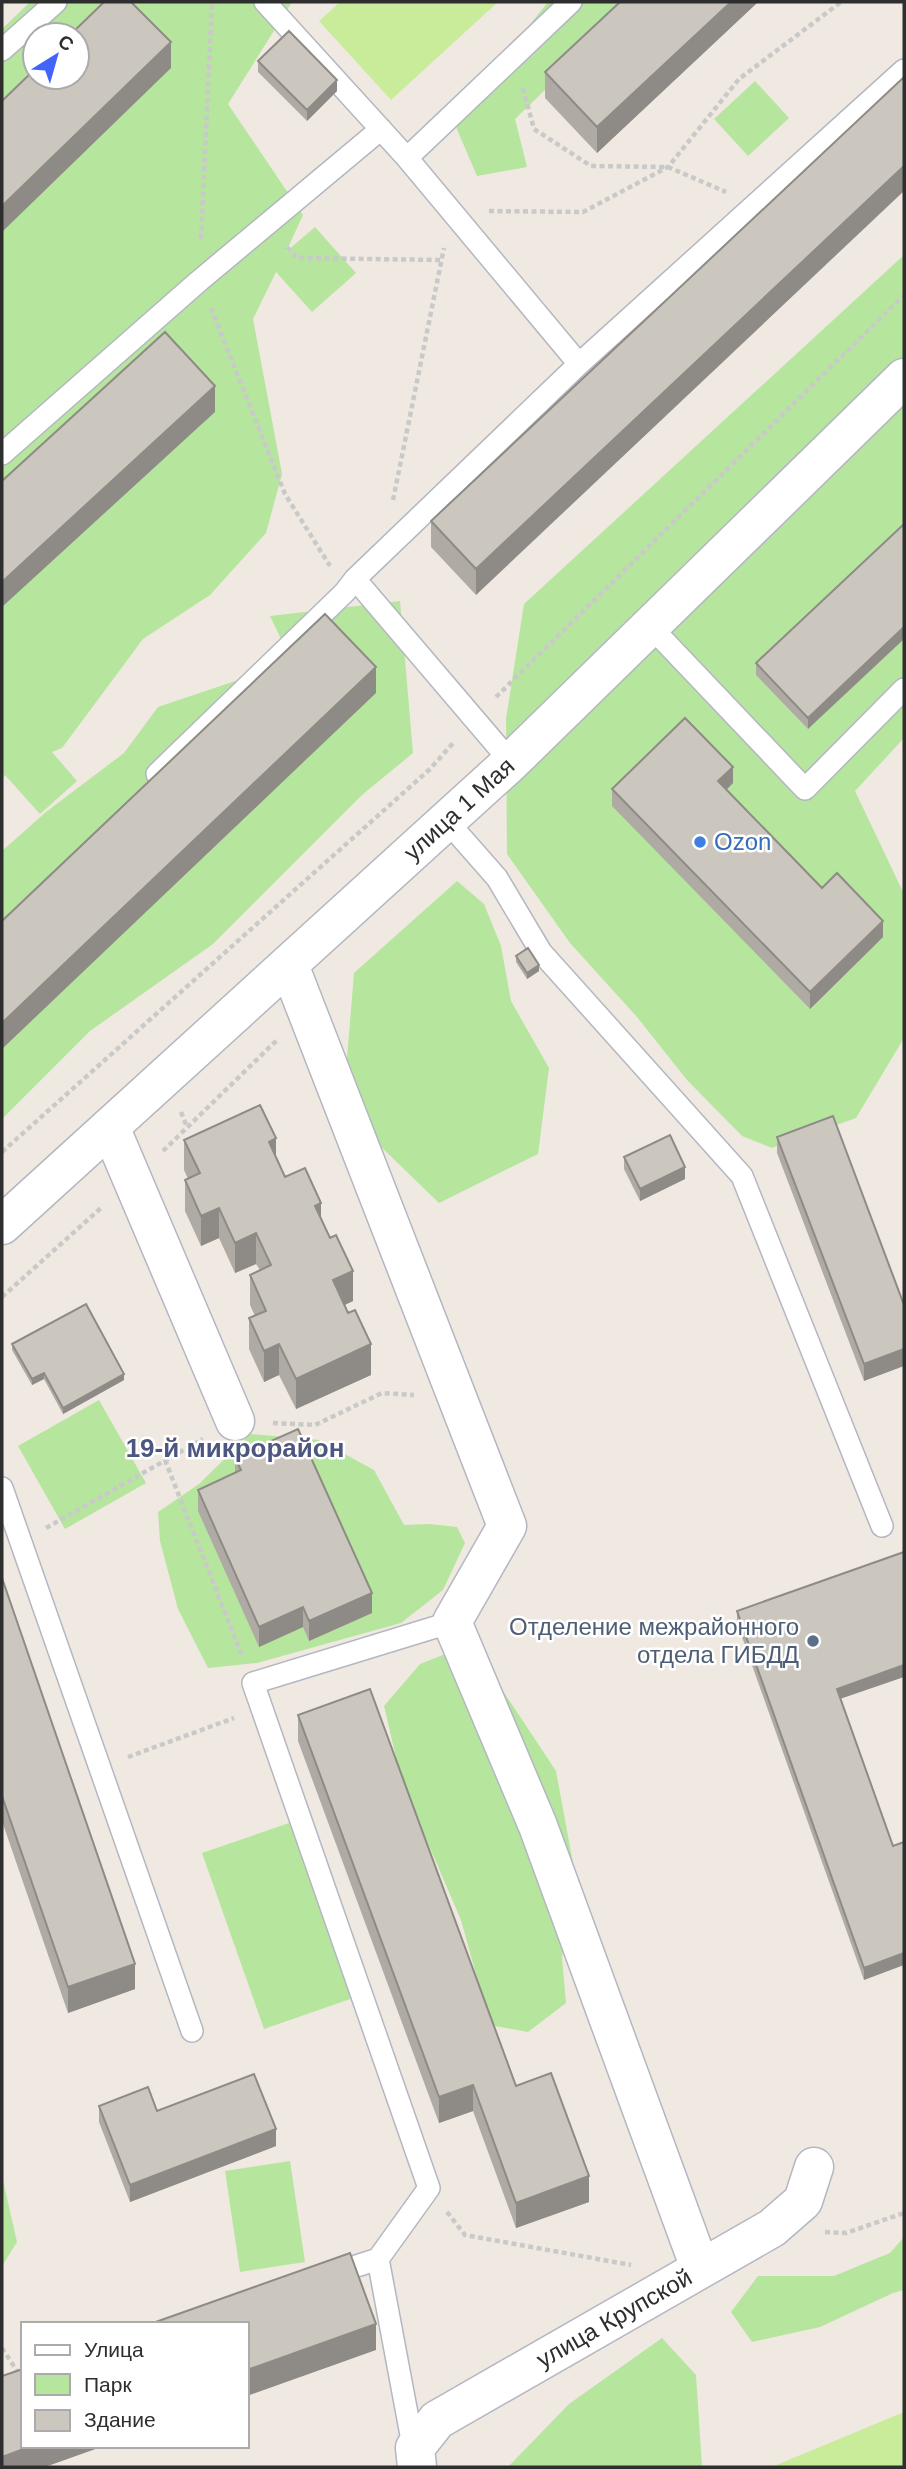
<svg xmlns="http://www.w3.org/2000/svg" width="906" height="2469" viewBox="0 0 906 2469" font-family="Helvetica,sans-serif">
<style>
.green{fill:#b6e59e;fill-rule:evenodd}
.pitch{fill:#c9ec9a}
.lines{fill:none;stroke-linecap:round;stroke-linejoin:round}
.service-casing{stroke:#b4b7c1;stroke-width:24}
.minor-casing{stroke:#b4b7c1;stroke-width:41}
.path{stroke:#c9c9c9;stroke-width:4.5;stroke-dasharray:5 3.5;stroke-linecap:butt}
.service{stroke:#fff;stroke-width:21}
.minor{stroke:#fff;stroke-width:38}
.wall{fill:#afaba4}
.shaded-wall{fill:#8e8b86}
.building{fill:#cbc7bf;stroke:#8e8b86;stroke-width:2}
.shop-dot{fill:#3f7fe0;stroke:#fff;stroke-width:2.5}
.service-dot{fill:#5c6f8a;stroke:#fff;stroke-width:2.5}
.labels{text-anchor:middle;stroke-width:5;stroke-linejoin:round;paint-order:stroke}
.street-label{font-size:24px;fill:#2e2e2e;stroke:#fff}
.shop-label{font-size:24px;fill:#366cbe;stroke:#fff;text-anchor:start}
.service-label{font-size:24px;fill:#4e5e75;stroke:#fff;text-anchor:end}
.neighbourhood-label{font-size:26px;font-weight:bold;fill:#4d5680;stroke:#fff}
</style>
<rect width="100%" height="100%" fill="#efe9e1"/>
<!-- green -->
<path class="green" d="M30,2H292L228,104L303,215L286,252L315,227L356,273L312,312L276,272L253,319L282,474L266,533L210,595L143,639L62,748L52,752L77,781L40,814L5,775L2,779V29ZM35,35H77V77H35Z
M548,2H636L515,119L527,167L477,176L453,120Z
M755,81L789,118L748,156L714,119Z
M904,255V738L855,791L904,894V1038L856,1118L772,1148L742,1136L687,1080L637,1017L570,943L507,854L506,719L524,604Z
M400,601L413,753L362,795L213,944L90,1031L2,1119V851L46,812L124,753L158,707L292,662L270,616Z
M457,881L484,904L501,946L511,1001L549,1068L538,1154L439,1203L376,1142L345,1083L354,973Z
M99,1400L146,1483L65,1529L18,1446Z
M250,1434L319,1440L374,1470L404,1525L429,1524L457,1527L465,1543L443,1590L401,1623L257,1663L208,1668L178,1609L160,1541L158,1512L199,1484Z
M453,1651L493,1676L556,1771L573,1863L562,1958L566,2003L528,2032L490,2025L461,1920L402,1783L384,1706L420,1664Z
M292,1822L353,1998L264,2029L202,1853Z
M290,2161L305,2262L240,2272L225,2171Z
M2,2176L17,2242L2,2266Z
M904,2237V2290L893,2293L820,2327L752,2342L731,2312L758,2276H834L890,2253Z
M662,2338L696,2375L702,2467H508L569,2404Z"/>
<!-- pitch -->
<path class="pitch" d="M340,2H498L391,100L319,21Z
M904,2412V2467H775L774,2466Z"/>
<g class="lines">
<!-- service casing -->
<g class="service-casing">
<path id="service" d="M265,2L407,158L579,364
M2,50L56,2
M407,158L571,2
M2,454L199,281L381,129
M355,579L511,762
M651,627L805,789L904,689
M157,774L345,592L355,579L579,364L904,70
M446,820L497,878L541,952L742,1176L882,1526
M2,1488L192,2031
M378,2259L429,2188L253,1683L452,1622
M329,2275L378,2259L414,2451"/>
</g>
<!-- minor casing -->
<g class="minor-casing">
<g id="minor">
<path d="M289,965L507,1526L452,1622L538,1826L700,2268"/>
<path d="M110,1127L235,1421"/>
<path id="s1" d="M2,1225L511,762L904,378"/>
<path id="s2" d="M417,2467L415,2448L437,2420L772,2228L803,2201L814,2167"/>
</g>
</g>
<!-- path -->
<path class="path" d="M523,88L534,129L591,166L668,167L726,192
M489,211L583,212L668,167L739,79L841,2
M201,239L212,2
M287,247L297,258L442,260
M211,308L285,494L330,566
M393,500L444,248
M496,697L904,295
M181,1112L187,1127
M163,1151L277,1040
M2,1152L430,769L454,742
M2,1297L102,1207
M273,1423L315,1425L382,1393L414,1395
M165,1460L242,1656
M46,1528L203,1439
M128,1757L234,1718
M447,2212L465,2235L631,2265
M825,2232L846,2233L904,2213
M2,2348L19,2374"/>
<!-- service -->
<use href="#service" class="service"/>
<!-- minor -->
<use href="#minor" class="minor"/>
</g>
<!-- wall -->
<path class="wall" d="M620,2H758L597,153L545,98V72Z
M258,61L337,91L307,121L258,72Z
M904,77L476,595L431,547V521Z
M904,524L808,729L756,675V663Z
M733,783L726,790L822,888L883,937L810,1009L612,806V789Z
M516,956L539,971L527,979L516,962Z
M777,1137L904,1305L864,1381L777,1153Z
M184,1140L276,1156L285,1177L321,1218L353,1301L345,1305L371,1375L296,1409L279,1375L264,1382L249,1349V1318L255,1316L250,1305V1275L260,1270L256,1264L235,1273L219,1238L201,1246L185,1211V1180L188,1179L184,1170Z
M624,1157L685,1179L640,1201L624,1169Z
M12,1344L124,1380L63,1414L44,1379L32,1385L12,1350Z
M235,1457L372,1613L309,1641L303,1627L259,1647L198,1511V1490L235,1473Z
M2,1578L135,1989L68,2013L2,1821Z
M737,1611L841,1699L893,1846L864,1980L737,1623Z
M298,1715L516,2086L589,2202L516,2228L473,2111L439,2123L298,1741Z
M99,2106L157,2111L276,2146L130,2202L99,2122Z"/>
<!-- shaded-wall -->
<path class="shaded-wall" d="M731,2H758L597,153V127Z
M171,42V68L2,232V206Z
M337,80V91L307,121V110Z
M904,166V191L476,595V569Z
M215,386V412L2,607V582Z
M904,627V639L808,729V718Z
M376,667V693L2,1049V1023Z
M733,767V783L718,798V781Z
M883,921V937L810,1009V992Z
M539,965V971L527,979V973Z
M276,1138V1169L269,1142Z
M685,1167V1179L640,1201V1189Z
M321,1203V1234L315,1206Z
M219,1208V1238L201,1246V1216Z
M256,1233V1264L235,1273V1243Z
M353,1271V1301L333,1310V1280Z
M279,1344V1375L264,1382V1351Z
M371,1344V1375L296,1409V1379Z
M904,1349V1366L864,1381V1364Z
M44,1373V1379L32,1385V1379Z
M124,1374V1380L63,1414V1408Z
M372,1593V1613L309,1641V1621Z
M303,1607V1627L259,1647V1627Z
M904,1665V1677L837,1700V1689Z
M904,1953V1965L864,1980V1968Z
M135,1964V1989L68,2013V1987Z
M473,2085V2111L439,2123V2097Z
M276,2129V2146L130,2202V2185Z
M589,2176V2202L516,2228V2203Z
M376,2324V2350L247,2396V2370Z
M32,2446H104L45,2467H2V2457Z"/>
<!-- building -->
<path class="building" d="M104,2H131L171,42L2,206V101L35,69V77H77V35H70Z
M620,2H731L597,127L545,72Z
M289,31L337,80L307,110L258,61Z
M904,77V166L476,569L431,521Z
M165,332L215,386L2,582V481Z
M904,524V627L808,718L756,663Z
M325,614L376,667L2,1023V921Z
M685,718L733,767L718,781L822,888L837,873L883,921L810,992L612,789Z
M528,948L539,965L527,973L516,956Z
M260,1105L276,1138L269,1142L285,1177L305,1168L321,1203L315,1206L330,1238L336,1235L353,1271L333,1280L348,1313L355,1310L371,1344L296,1379L279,1344L264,1351L249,1318L266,1311L250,1275L271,1265L256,1233L235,1243L219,1208L201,1216L185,1180L200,1173L184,1140Z
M833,1116L904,1305V1349L864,1364L777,1137Z
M670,1135L685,1167L640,1189L624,1157Z
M86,1304L124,1374L63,1408L44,1373L32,1379L12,1344Z
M298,1429L372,1593L309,1621L303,1607L259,1627L198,1490L241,1470L235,1457Z
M904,1552V1665L837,1689L893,1846L904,1842V1953L864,1968L737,1611Z
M2,1578L135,1964L68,1987L2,1796Z
M370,1689L516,2086L551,2073L589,2176L516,2203L473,2085L439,2097L298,1715Z
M254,2074L276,2129L130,2185L99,2106L148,2087L157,2111Z
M350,2253L376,2324L247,2370V2324H150Z
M23,2369V2446H32L2,2457V2376Z"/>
<!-- markers -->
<circle class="shop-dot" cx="700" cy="842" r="7"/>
<circle class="service-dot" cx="813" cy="1641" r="7"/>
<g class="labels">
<!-- street labels -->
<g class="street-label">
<text dy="8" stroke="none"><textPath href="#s1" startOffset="618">улица 1 Мая</textPath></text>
<text dy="8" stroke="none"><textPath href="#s2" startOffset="259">улица Крупской</textPath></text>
</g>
<!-- shop labels -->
<g class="shop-label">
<text x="714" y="850">Ozon</text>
</g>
<!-- service labels -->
<g class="service-label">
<text x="799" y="1635">Отделение межрайонного<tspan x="799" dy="28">отдела ГИБДД</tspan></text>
</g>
<!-- neighbourhood labels -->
<g class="neighbourhood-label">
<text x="235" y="1457">19-й микрорайон</text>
</g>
</g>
<!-- border -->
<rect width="906" height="2469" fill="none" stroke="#2e2e2e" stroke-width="7"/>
<!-- legend -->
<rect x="21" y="2322" width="228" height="126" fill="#ffffff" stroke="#ababab" stroke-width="2"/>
<rect x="35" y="2345" width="35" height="10" fill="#ffffff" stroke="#ababab" stroke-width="2"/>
<text x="84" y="2357" font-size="21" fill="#2e2e2e">Улица</text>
<rect x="35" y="2374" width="35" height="21" fill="#b6e59e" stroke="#ababab" stroke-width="2"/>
<text x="84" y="2392" font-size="21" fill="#2e2e2e">Парк</text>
<rect x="35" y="2410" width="35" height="21" fill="#cbc7bf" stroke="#ababab" stroke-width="2"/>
<text x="84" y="2427" font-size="21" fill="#2e2e2e">Здание</text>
<!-- north arrow -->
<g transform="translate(56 56) rotate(37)"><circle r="33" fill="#ffffff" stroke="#ababab" stroke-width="2"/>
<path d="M0-5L12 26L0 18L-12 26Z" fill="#4264fb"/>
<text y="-10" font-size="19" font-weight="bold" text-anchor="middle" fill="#2e2e2e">С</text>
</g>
</svg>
